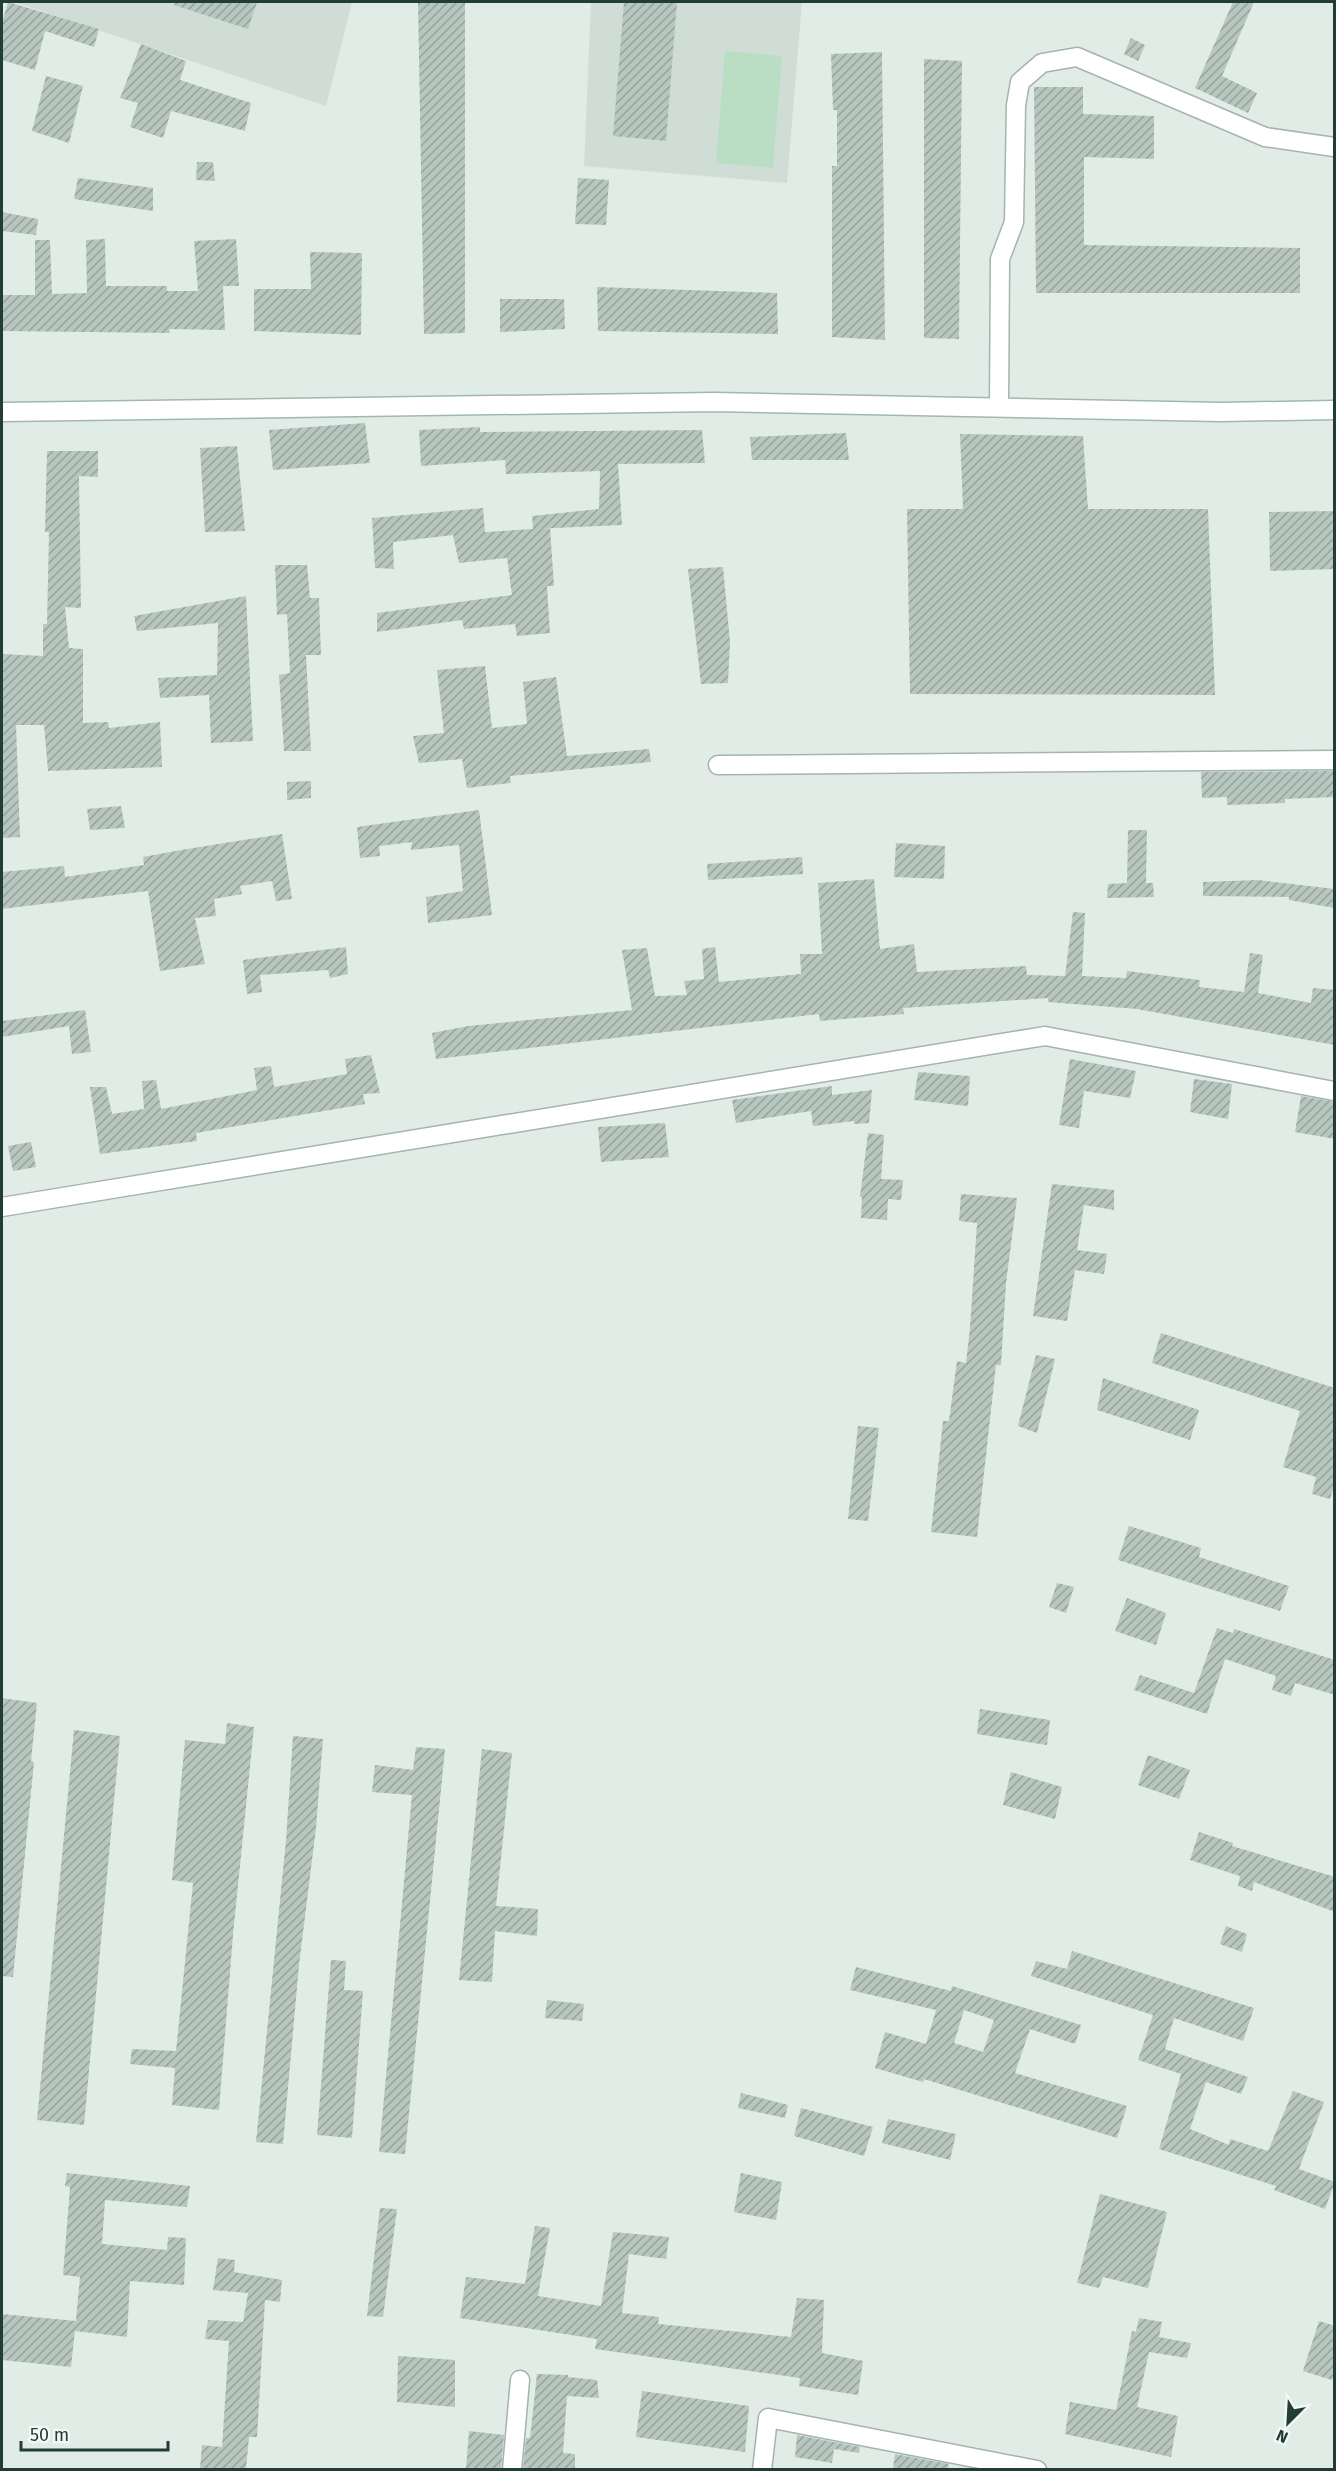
<svg xmlns="http://www.w3.org/2000/svg" width="1336" height="2471" viewBox="0 0 1336 2471" font-family="'Fira Sans',sans-serif">
<style>
.built{fill:#d0dcd6}
.pitch{fill:#badec4}
.building{fill:url(#building-hatch);fill-rule:evenodd}
.lines{fill:none;stroke-linecap:round;stroke-linejoin:round}
.street-casing{stroke:#a4b4ae;stroke-width:21}
.secondary-casing{stroke:#a0b8af;stroke-width:21}
.street{stroke:#fff;stroke-width:18}
.secondary{stroke:#fff;stroke-width:18}
</style>
<defs>
<pattern id="building-hatch" width="6" height="6" patternUnits="userSpaceOnUse" patternTransform="scale(1.5)"><rect width="6" height="6" fill="#b7c7c0"/><path d="M-1 1l2-2M0 6l6-6M5 7l2-2" fill="none" stroke="#94a39d"/></pattern>
</defs>
<rect width="100%" height="100%" fill="#e2ece7"/>
<!-- built -->
<path class="built" d="M14,2H352L326,106Z
M591,2H802L787,183L584,166Z"/>
<!-- pitch -->
<path class="pitch" d="M725,51L782,56L773,168L716,163Z"/>
<!-- building -->
<path class="building" d="M8,2L99,29L94,47L45,31L35,70L2,60V23Z
M175,2H257L248,29L174,5Z
M418,2H465V333L424,334Z
M624,2H677L666,141L613,136Z
M1233,2H1254L1222,76L1257,93L1248,113L1195,88Z
M1131,38L1145,45L1138,61L1124,54Z
M141,44L186,61L180,80L251,103L245,131L171,111L163,138L130,127L138,103L120,98Z
M882,52L885,340L832,337V166H837V110H833L831,54Z
M924,59L962,61L959,339L924,338Z
M46,76L83,86L69,143L32,131Z
M1034,87H1083V114L1154,116V159L1084,157V245L1300,248V293H1036Z
M197,162H213L215,181L196,180Z
M78,178L153,188V211L74,199Z
M578,178L609,180L606,225L575,224Z
M2,212L38,219L36,235L2,231Z
M105,239L106,286H167V291H198L194,241L236,239L239,286H223L225,330L169,329L170,333L2,331V295H35V240H50L52,294L87,293L86,240Z
M310,252L362,253L361,335L254,331V289H311Z
M597,287L777,293L778,334L598,331Z
M500,299H564L565,329L500,332Z
M365,423L370,463L273,470L269,430Z
M480,427V432L702,430L705,463L618,464L622,525L533,529L532,516L599,509L600,471L506,474L505,460L421,466L419,430Z
M846,433L849,460H752L750,437Z
M960,434L1083,436L1088,509H1208L1215,695L910,694L907,509H963Z
M237,446L245,531L205,532L200,448Z
M47,451H98V477L79,476L81,608L65,607L69,648L83,649V723L108,722L109,728L160,722L162,767L48,771L44,725H16L20,837L2,838V654L43,656V624H47L49,532H45Z
M483,508L485,532L550,528L554,586H547L550,633L517,636L515,624L464,629L462,620L377,632V613L512,595L507,558L459,563L453,535L393,542L394,569L375,568L372,518Z
M1335,511V569L1270,571L1269,512Z
M275,565H307L310,598H319L321,655H306L311,751H284L279,675L290,673L287,614L277,615Z
M723,567L730,642L728,683L701,684L688,569Z
M246,596L253,741L211,743L209,695L160,698L158,678L217,675L218,623L137,631L134,616Z
M485,666L492,728L527,724L523,682L556,677L567,756L649,749L651,762L510,776L511,783L467,788L462,759L419,763L413,736L444,733L437,670Z
M1335,771V797L1285,799V803L1227,805V797L1202,798L1201,772Z
M311,781V798L287,800V782Z
M121,806L125,828L90,830L87,809Z
M479,810L492,915L428,923L426,897L463,891L459,845L411,850L412,842L379,846L380,856L360,858L357,827Z
M1128,830H1147L1146,883H1153L1154,897L1107,898L1108,884L1127,883Z
M282,834L292,899L276,901L272,881L240,886L242,894L214,899L216,916L195,918L205,964L160,971L148,891L2,909V872L64,866L65,877L144,865L143,857L181,850Z
M896,843L945,846L944,879L894,877Z
M802,857L803,874L708,880L707,864Z
M874,879L880,949L914,944L917,972L1026,966L1027,975L1065,976L1073,912L1085,913L1082,976L1126,978L1127,971L1200,980L1199,987L1244,992L1250,953L1263,955L1258,993L1311,1003L1313,988L1335,990V1045L1137,1009L1048,1002V998L903,1008L904,1014L820,1021L819,1014L436,1059L432,1033L468,1026L632,1010L622,950L647,948L655,996L687,995L684,981L704,979L702,949L715,947L719,982L801,974L800,954H822L818,883Z
M1258,880L1335,889V908L1289,900V897L1203,896V882Z
M346,947L348,974L330,978L328,970L260,975L262,992L247,994L243,960Z
M85,1010L91,1052L72,1054L69,1026L2,1037V1021Z
M371,1055L380,1093L363,1094L365,1104L196,1133L197,1141L100,1154L90,1087H106L112,1114L144,1109L142,1081L156,1080L161,1109L257,1090L254,1068L271,1066L274,1087L347,1074L345,1059Z
M1070,1059L1136,1071L1130,1098L1084,1091L1079,1128L1059,1125Z
M918,1072L970,1076L968,1106L914,1100Z
M1194,1079L1232,1084L1228,1119L1190,1112Z
M832,1086V1095L872,1090L869,1123L854,1124V1121L813,1126L811,1111L736,1123L732,1100Z
M1301,1096L1335,1102V1139L1295,1132Z
M665,1123L669,1157L601,1162L598,1127Z
M868,1133L884,1135L881,1179L903,1180L901,1200L888,1199L887,1220L861,1218L862,1197H860Z
M31,1142L36,1167L13,1171L8,1146Z
M1052,1184L1114,1190V1210L1084,1205L1077,1250L1107,1254L1104,1274L1075,1270L1067,1321L1033,1316Z
M961,1194L1017,1198L1006,1283L1001,1365H996L977,1537L931,1532L943,1421H949L957,1361L966,1363L970,1328L977,1223L959,1221Z
M1161,1333L1335,1388V1483L1330,1499L1312,1494L1316,1477L1283,1467L1300,1411L1152,1363Z
M1036,1355L1055,1359L1037,1433L1018,1426Z
M1103,1378L1199,1410L1190,1440L1097,1410Z
M858,1426L879,1428L868,1521L848,1519Z
M1129,1526L1201,1548L1199,1557L1289,1586L1280,1611L1118,1560Z
M1057,1583L1074,1587L1066,1613L1049,1607Z
M1127,1598L1166,1613L1156,1645L1115,1631Z
M1217,1628L1233,1633L1234,1629L1335,1660V1695L1295,1683L1291,1696L1272,1690L1276,1676L1225,1659L1207,1714L1134,1690L1140,1675L1194,1693Z
M2,1698L37,1703L31,1761L34,1762L13,1977L2,1976Z
M980,1709L1050,1720L1047,1745L977,1734Z
M227,1723L254,1727L233,1935L219,2110L172,2105L175,2068L130,2064L132,2049L176,2051L193,1883L172,1880L185,1740L225,1744Z
M74,1730L120,1736L84,2125L37,2120Z
M293,1736L323,1739L316,1828L299,1965L283,2144L256,2142L286,1840Z
M416,1747L445,1749L405,2154L379,2152L412,1795L372,1792L375,1765L413,1770Z
M482,1749L512,1753L496,1906L538,1909L537,1936L495,1931L492,1982L459,1980Z
M1148,1755L1190,1770L1179,1799L1138,1785Z
M1011,1772L1062,1787L1055,1819L1003,1805Z
M1199,1832L1233,1843L1232,1846L1335,1877V1912L1254,1882L1252,1891L1238,1886L1240,1876L1190,1860Z
M1226,1926L1247,1934L1242,1952L1220,1944Z
M1072,1951L1254,2008L1243,2041L1174,2018L1165,2049L1248,2077L1241,2094L1206,2082L1190,2129L1229,2145L1230,2139L1268,2151L1293,2091L1324,2102L1299,2169L1335,2182L1325,2209L1274,2190L1276,2186L1159,2149L1181,2074L1138,2060L1153,2015L1031,1976L1036,1961L1067,1969Z
M331,1960L346,1961L344,1990L363,1991L352,2138L317,2135Z
M856,1967L951,1991L952,1986L1081,2025L1075,2044L1030,2029L1015,2073L1127,2106L1117,2138L924,2079L923,2082L875,2068L885,2032L926,2044L936,2010L850,1990ZM964,2010L994,2020L983,2052L954,2043Z
M547,2000L584,2004L582,2021L545,2018Z
M741,2093L788,2105L785,2118L738,2108Z
M801,2108L873,2127L864,2156L794,2136Z
M888,2119L956,2134L950,2160L882,2143Z
M67,2173L190,2186L187,2207L105,2200L102,2244L167,2250L168,2237L186,2238L184,2285L130,2281L127,2337L75,2331L80,2277L63,2275L70,2187L65,2186Z
M741,2173L782,2182L776,2220L734,2212Z
M1100,2194L1167,2212L1148,2288L1103,2277L1099,2288L1077,2283Z
M380,2208L397,2209L383,2317L367,2316Z
M535,2226L550,2228L538,2296L601,2306L613,2232L669,2237L666,2259L629,2254L622,2313L659,2317L658,2324L791,2337L797,2298L824,2300L822,2353L863,2361L858,2395L799,2386L800,2378L595,2349L597,2339L460,2318L466,2277L525,2284Z
M218,2258L235,2260L234,2272L282,2280L280,2302L265,2300L257,2437H249L246,2469H200L202,2445L222,2447L229,2341L205,2339L208,2320L243,2322L248,2293L213,2290Z
M2,2314L76,2321L71,2367L2,2360Z
M1139,2318L1162,2322L1159,2337L1191,2343L1187,2358L1149,2352L1137,2407L1178,2416L1171,2457L1065,2434L1070,2402L1116,2410L1132,2331L1136,2332Z
M1319,2321L1335,2326V2371L1332,2380L1303,2371Z
M398,2356L455,2360V2407L397,2402Z
M537,2374L568,2375V2377L597,2380L599,2398L567,2396L563,2453L575,2454V2469H523L526,2438H530Z
M642,2391L749,2406L745,2452L636,2437Z
M469,2431L504,2435L501,2469H466Z
M797,2435L860,2447L859,2453L834,2449L832,2463L795,2457Z
M895,2454L949,2464L948,2469H893Z"/>
<g class="lines">
<!-- street casing -->
<g class="street-casing">
<path id="street" d="M999,407L1000,259L1014,222L1016,105L1020,82L1042,63L1077,57L1265,137L1334,147
M718,765L1334,760
M2,1207L1045,1036L1334,1091
M512,2470L520,2380
M762,2470L768,2418L1037,2470"/>
</g>
<!-- secondary casing -->
<g class="secondary-casing">
<path id="secondary" d="M2,412L714,402L1221,412L1334,410"/>
</g>
<!-- street -->
<use href="#street" class="street"/>
<!-- secondary -->
<use href="#secondary" class="secondary"/>
</g>
<!-- border -->
<rect width="1336" height="2471" fill="none" stroke="#213d36" stroke-width="6"/>
<!-- north arrow -->
<g transform="translate(1288 2423) rotate(204)" stroke="#f2f9f5" stroke-width="4.5" paint-order="stroke">
<path d="M0-4.5L10 22L0 15L-10 22Z" fill="#213d36"/>
<text y="-9" font-size="16" font-weight="bold" text-anchor="middle" fill="#213d36">N</text>
</g>
<!-- scale -->
<path d="M21 2441v9h147v-9" fill="none" stroke="#213d36" stroke-width="3"/>
<text x="30" y="2441" font-size="18" fill="#213d36" stroke="#f2f9f5" stroke-width="4.5" paint-order="stroke">50 m</text>
</svg>
